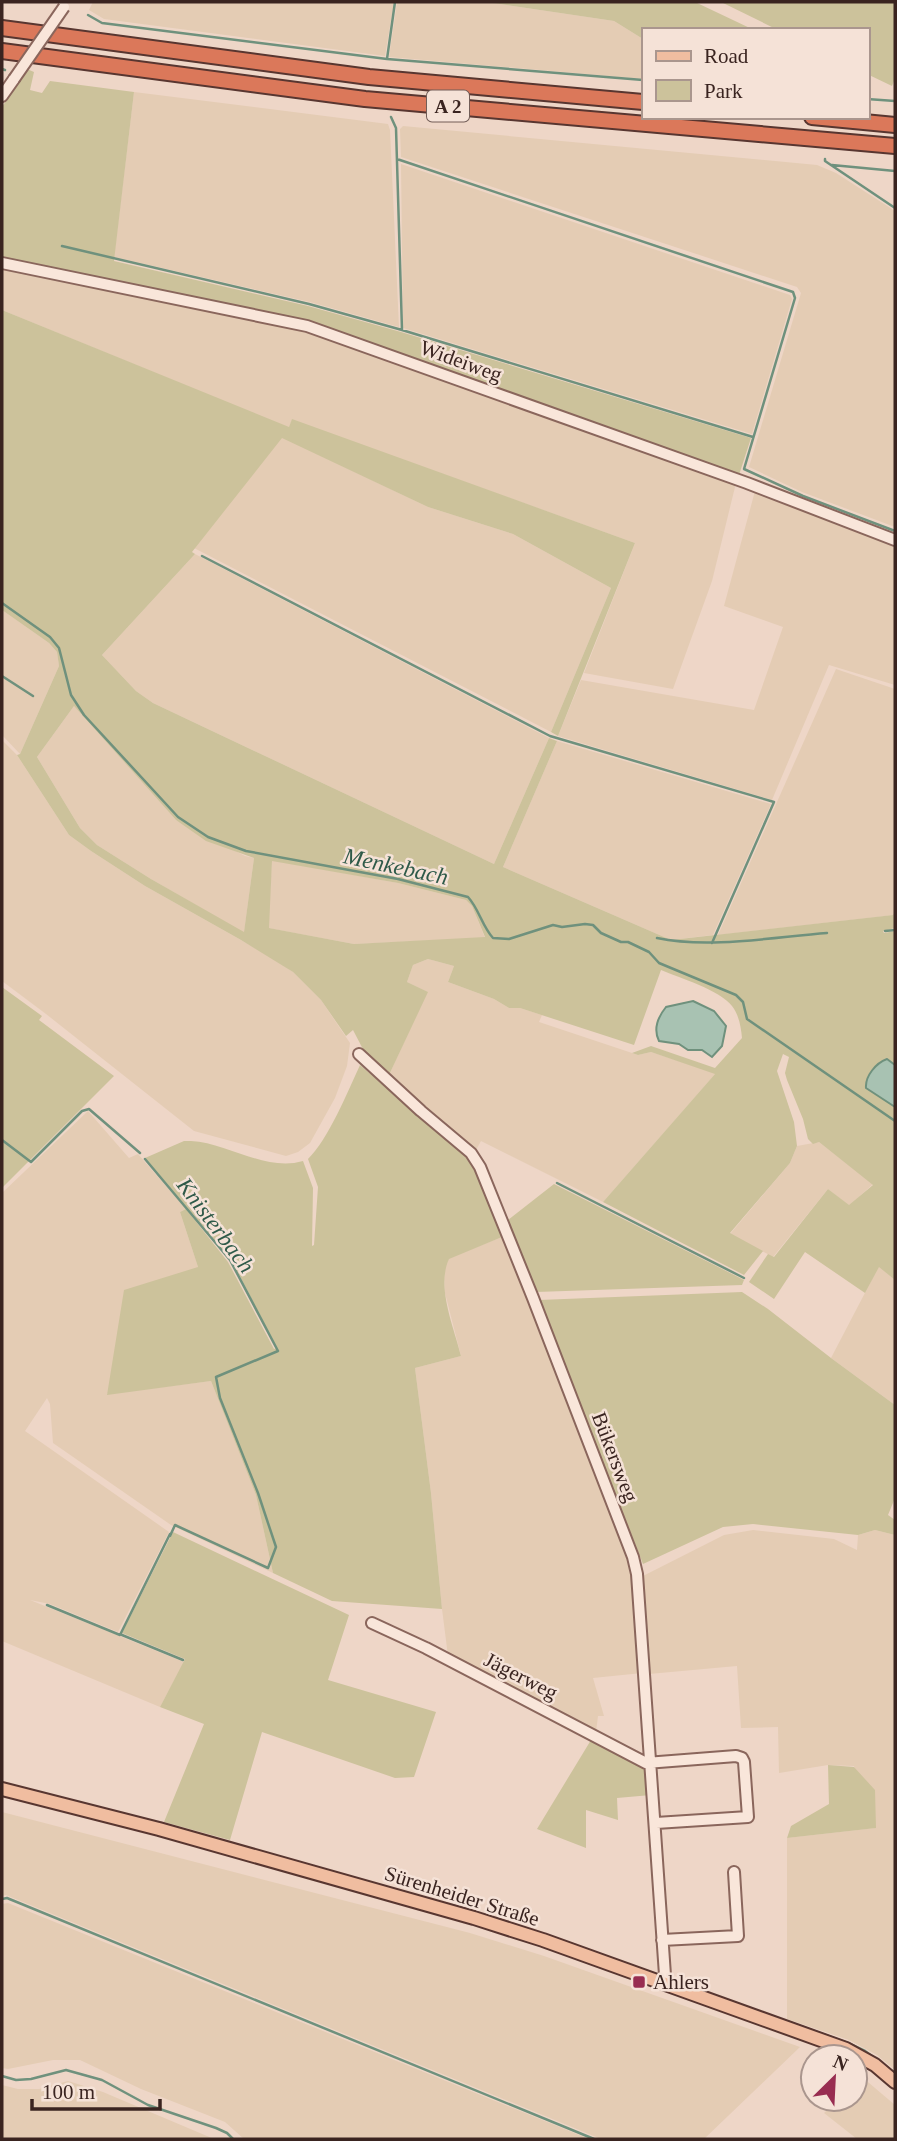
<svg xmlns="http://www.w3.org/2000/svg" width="897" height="2141" viewBox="0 0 897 2141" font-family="Georgia,serif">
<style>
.farmland{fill:#e4ccb4}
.green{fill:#ccc29b;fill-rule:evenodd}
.water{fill:#a8c2b2;stroke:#6f917d;stroke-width:2}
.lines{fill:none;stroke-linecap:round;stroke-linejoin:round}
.stream{stroke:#6f917d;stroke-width:2.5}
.minor-casing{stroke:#8a665c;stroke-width:14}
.major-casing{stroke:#583630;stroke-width:16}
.highway-casing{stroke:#583630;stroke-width:18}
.minor{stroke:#f9e6da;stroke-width:10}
.major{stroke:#f0bda0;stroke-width:12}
.highway{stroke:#db785a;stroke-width:14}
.minor-bridge-casing{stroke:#8a665c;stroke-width:14;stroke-linecap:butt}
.minor-bridge{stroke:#f9e6da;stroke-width:10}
.poi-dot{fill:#982d51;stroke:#f5e2d7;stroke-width:2.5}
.labels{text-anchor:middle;stroke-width:5;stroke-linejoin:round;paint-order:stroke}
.shield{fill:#f5e2d7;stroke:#725d57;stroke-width:2}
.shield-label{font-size:19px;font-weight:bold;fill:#3a2420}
.street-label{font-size:21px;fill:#3a2420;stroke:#f5e2d7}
.poi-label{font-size:21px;fill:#3a2420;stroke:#f5e2d7;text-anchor:start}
.water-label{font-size:23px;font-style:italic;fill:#2f5a49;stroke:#f5e2d7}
</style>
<rect width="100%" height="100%" fill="#eed6c7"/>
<!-- farmland -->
<path class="farmland" d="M93,2H394L385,56L104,19L89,10Z
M397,2H486L614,21L643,39V79L389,57Z
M134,92L388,124L390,130L399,327L310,302L114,257Z
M403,126L817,165L836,173L895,211V527L802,492L749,467L801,293L797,287L401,157L400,129Z
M401,164L790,295L792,299L752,434L403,328Z
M2,267L306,329L736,483L712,581L673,689L584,673L635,543L292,420L289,428L2,310Z
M282,437L428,507L513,534L611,588L551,732L194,548Z
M755,491L895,545V685L829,665L772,800L558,736L581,680L754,710L783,627L724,606Z
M195,554L549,738L494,864L153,703L136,691L102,655Z
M2,610L49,643L57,652L59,666L20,754L2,735Z
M836,669L895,689V912L894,915L718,935Z
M74,706L176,820L245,856L254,858L244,933L151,879L97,845L80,828L37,757Z
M2,740L17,755L69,835L91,851L145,886L271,957L293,972L321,1000L350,1043L347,1066L335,1098L310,1143L298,1152L286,1156L194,1131L46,1014L2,981Z
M557,741L771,804L713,935L671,940L503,867Z
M272,860L398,883L466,900L472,906L485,938L354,944L268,928Z
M428,959L454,966L448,982L494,999L509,1008H520L542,1015L539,1022L638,1055L651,1052L716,1073L603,1202L481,1141L476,1150L389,1075L427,992L407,982L413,965Z
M88,1111L129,1158L138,1154L186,1209L180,1212L198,1267L107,1394L211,1381L256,1495L273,1573L171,1525L53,1443L50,1404L47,1398L25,1431L169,1532L118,1632L50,1604L30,1600L184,1662L160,1707L2,1641V1193Z
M819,1142L873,1184L849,1206L828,1189L773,1257L730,1234L790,1163L797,1146Z
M502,1237L544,1336L630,1560L642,1673L593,1678L604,1716H598L596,1732L448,1656L442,1609L431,1493L415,1368L461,1356L445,1293L444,1268L449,1258Z
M879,1266L895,1280V1405L831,1358Z
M753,1530L834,1539L857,1550L858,1535L875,1530L895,1535V2070L877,2055L849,2040L787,2019V1838L875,1828L854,1766L828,1765L779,1773L778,1727L741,1728L737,1666L649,1674L641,1577L724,1535Z
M2,1812L470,1933L544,1956L800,2047L704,2139H601L6,1895L2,1896Z
M8,1903L589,2139H244L225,2122L141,2089L80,2060H53L8,2069L2,2068V1904Z
M862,2077L895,2105V2139H857L824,2113L839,2099H855V2083Z
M68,2081L103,2092L214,2139H2V2085L18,2089H39Z"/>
<!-- green -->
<path class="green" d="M486,2H695L754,30H643V39L614,21Z
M721,2H895V82L894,81L892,86L867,74V30H778Z
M27,69L34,72L30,90L42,93L50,81L134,92L114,261L308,306L401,332L751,438L739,475L304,320L2,257V107Z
M2,310L289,427L292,419L635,543L558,736L551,732L611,588L513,534L428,507L282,438L192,552L195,554L102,655L136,691L153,703L494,864L549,738L557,741L503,867L671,940L893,915L895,912V928L883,931L884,933L895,931V1280L879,1267L865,1293L805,1252L774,1299L749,1282L768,1254L774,1257L828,1189L849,1205L873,1185L819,1142L813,1144L808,1139L803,1119L787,1080L785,1073L789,1057L783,1054L777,1071L794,1122L797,1146L790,1163L730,1233L763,1251L744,1275L603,1202L715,1074L651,1052L638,1055L632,1053L651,1046L715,1068L742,1038C741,1027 739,1015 732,1006C720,990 680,978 661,970L634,1045L520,1008H509L494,999L448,982L454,966L428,959L413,965L407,982L428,992L389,1075L365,1053L353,1030L346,1036L321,1000L293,972L241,940L145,886L91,851L69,835L17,755L20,754L59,666L57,652L49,643L2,610ZM74,706L176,820L206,841L254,858L244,932L151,879L97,845L80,828L37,757ZM272,861L398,883L466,900L472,906L485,937L354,944L269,928Z
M2,987L42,1016L39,1020L114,1076L2,1188Z
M360,1065L473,1163L502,1237L449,1259C436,1287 454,1327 461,1356L415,1368L431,1493L442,1609L332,1601L273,1573L256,1495L211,1381L107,1395L124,1290L198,1267L180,1212L186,1209L228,1262L274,1349L277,1348L231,1259L145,1158L184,1141H191C228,1143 266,1172 303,1161L313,1188L312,1246L314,1245L318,1187L308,1159C328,1140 348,1091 360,1065Z
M554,1184L744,1280L742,1285L536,1292L508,1220Z
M742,1292L768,1309L831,1358L895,1405V1498L888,1515L895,1520V1535L875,1530L858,1535L753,1524L723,1527L643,1564L539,1300Z
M173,1532L349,1615L328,1680L436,1712L414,1777L395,1778L262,1732L230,1840L164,1822L204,1724L160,1707L185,1659L122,1633Z
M591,1740L649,1770L651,1795L617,1798L618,1820L586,1810V1848L537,1829Z
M828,1765L854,1767L875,1790L876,1828L787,1838L791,1826L829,1804Z"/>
<!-- water -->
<path class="water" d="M693,1001L714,1011L726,1026L722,1046L712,1057L702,1050H688L679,1044L659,1041C653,1029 658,1017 666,1007Z
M887,1059L895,1065V1107L866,1088C865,1076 876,1063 887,1059Z"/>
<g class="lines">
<!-- stream -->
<path class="stream" d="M88,15L102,23L387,59L643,80
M387,59L395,2
M2,69L5,70
M867,99L895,101
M391,117L396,128L402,330
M397,159L793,292L795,298L744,469L803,496L895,531
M825,159V161L895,208
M832,165L895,171
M62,246L309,304L402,330L753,437
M202,556L550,736L774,802L712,943
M2,603L50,637L59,648L71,695L84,715L178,817L208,837L246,851L398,879L468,897C479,909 482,926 493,938L509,939L553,925L562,927L585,924L593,925L601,933L621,942H628L649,952L659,963L736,995L743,1002L747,1019L895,1121
M2,676L33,696
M885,931L895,930
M657,938C709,949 774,937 827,933
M2,1140L31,1162L82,1111L89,1109L140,1153
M145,1159L230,1260L278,1351L216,1377L220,1398L258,1493L276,1547L268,1568L175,1525L170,1536
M557,1183L744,1278
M47,1605L120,1635L170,1534
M122,1635L183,1660
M2,1899L7,1898L594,2139
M789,2022L848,2043L865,2051L895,2073
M2,2076L16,2080L31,2079L66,2070L102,2080L148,2105L216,2128L227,2133L233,2139"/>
<!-- minor casing -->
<g class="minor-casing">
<path id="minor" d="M2,96L14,79
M2,263L307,326L747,483L895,540
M359,1054L421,1111L471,1153L480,1167L533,1298L633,1557L637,1574L665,1975L663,1983
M372,1623L426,1648L646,1763L736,1756L742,1758L744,1762L748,1817L656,1823
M662,1940L738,1936L734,1872"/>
</g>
<!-- major casing -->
<g class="major-casing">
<path id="major" d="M2,1789L159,1829L474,1918L543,1940L846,2049L875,2065L895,2082"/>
</g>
<!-- highway casing -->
<g class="highway-casing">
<path id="highway" d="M2,28L369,77L643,102
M2,51L365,99L895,146
M812,117L895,125"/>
</g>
<!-- minor -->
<use href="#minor" class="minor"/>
<!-- major -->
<use href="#major" class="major"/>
<!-- highway -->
<use href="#highway" class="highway"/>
<!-- minor-bridge casing -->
<g class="minor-bridge-casing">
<path id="minor-bridge" d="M14,79L64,7"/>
</g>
<!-- minor-bridge -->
<use href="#minor-bridge" class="minor-bridge"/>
</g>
<!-- markers -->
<rect class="poi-dot" x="632" y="1975" width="14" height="14" rx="3.5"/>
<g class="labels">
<!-- shield labels -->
<rect class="shield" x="427" y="90.5" width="42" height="31" rx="5"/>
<g class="shield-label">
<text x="448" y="113">A 2</text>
</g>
<!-- street labels -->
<g class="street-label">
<text transform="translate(461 361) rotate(20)" y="7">Wideiweg</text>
<text transform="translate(615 1457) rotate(69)" y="7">Bükersweg</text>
<text transform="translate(521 1676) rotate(27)" y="7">Jägerweg</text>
<text transform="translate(462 1896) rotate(17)" y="7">Sürenheider Straße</text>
</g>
<!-- poi labels -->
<g class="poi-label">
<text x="653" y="1989">Ahlers</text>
</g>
<!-- water labels -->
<g class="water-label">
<text transform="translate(396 866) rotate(12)" y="8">Menkebach</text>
<text transform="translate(216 1225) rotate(53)" y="8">Knisterbach</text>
</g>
</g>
<!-- border -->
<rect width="897" height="2141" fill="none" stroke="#3a2420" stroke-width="7"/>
<!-- legend -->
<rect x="642" y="28" width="228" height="91" fill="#f5e2d7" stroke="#aa968e" stroke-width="2"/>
<rect x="656" y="51" width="35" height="10" fill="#f0bda0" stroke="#aa968e" stroke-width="2"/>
<text x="704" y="63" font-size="21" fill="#3a2420">Road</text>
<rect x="656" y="80" width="35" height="21" fill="#ccc29b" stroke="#aa968e" stroke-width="2"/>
<text x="704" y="98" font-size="21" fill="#3a2420">Park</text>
<!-- north arrow -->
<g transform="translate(834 2078) rotate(24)"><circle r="33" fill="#f5e2d7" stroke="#aa968e" stroke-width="2"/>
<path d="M0-5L12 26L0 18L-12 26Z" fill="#982d51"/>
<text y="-10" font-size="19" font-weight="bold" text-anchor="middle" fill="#3a2420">N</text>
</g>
<!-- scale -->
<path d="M32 2099v10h128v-10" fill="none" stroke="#3a2420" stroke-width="3.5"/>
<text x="42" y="2099" font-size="21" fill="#3a2420" stroke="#f5e2d7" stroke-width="5" paint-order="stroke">100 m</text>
</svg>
